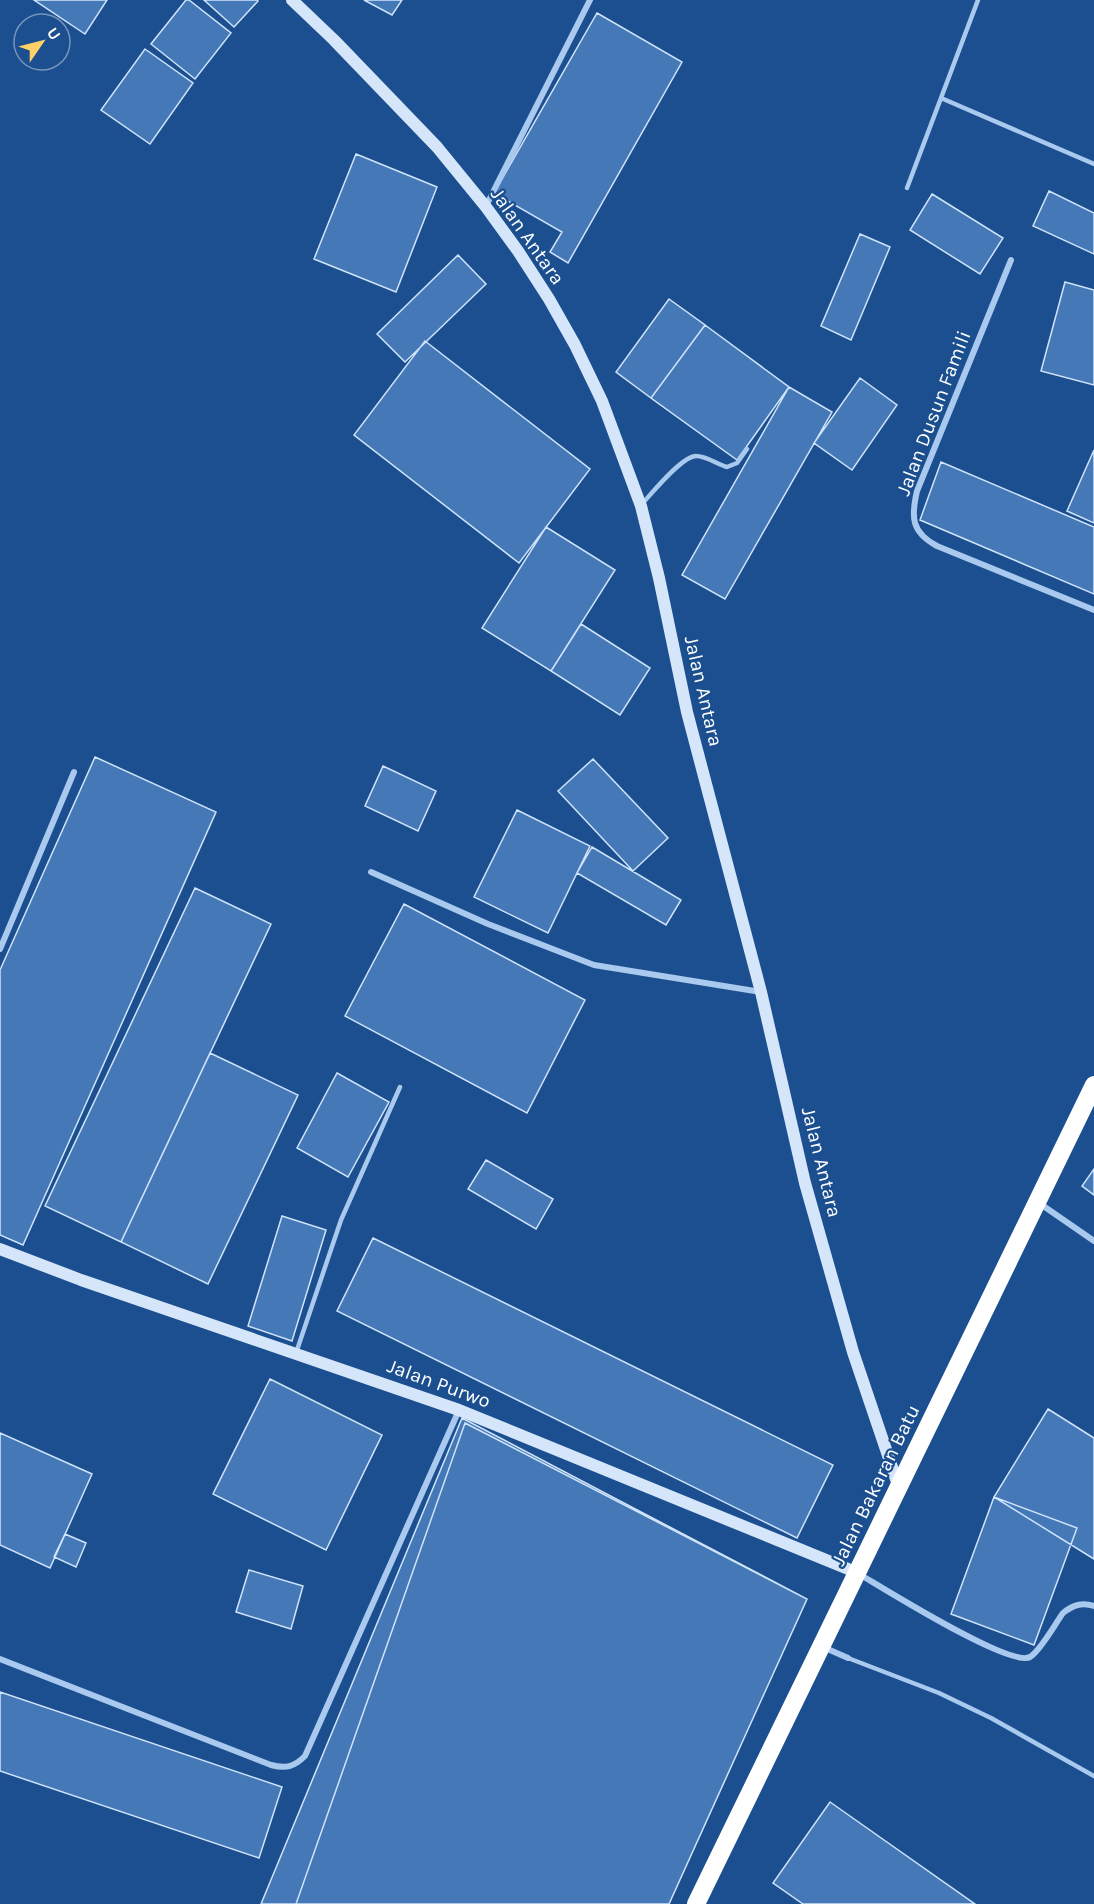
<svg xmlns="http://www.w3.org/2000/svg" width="1094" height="1904" viewBox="0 0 1094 1904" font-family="Karla,sans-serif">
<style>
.building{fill:#4478b7;stroke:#cfe3fa;stroke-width:1.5}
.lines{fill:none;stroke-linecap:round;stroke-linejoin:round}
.lane{stroke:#a9c9ee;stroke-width:4.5}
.street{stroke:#a9c9ee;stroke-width:6}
.secondary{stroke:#d6e6fa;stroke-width:12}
.highway{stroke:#fff;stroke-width:18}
.labels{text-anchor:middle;stroke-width:4.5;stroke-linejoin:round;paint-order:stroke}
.street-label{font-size:20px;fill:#fff;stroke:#1b4f8f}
</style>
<rect width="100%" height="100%" fill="#1b4f8f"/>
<!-- building -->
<path class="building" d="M34,0H107L85,34Z
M186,0H189L231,33L195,79L151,44Z
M204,0H257L258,1L234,27Z
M364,0H402L392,15Z
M597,13L682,62L568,263L550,252L562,232L494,193Z
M145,49L193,83L150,144L101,110Z
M356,154L437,187L396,292L314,259Z
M1049,191L1094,213V254L1033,226Z
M932,194L1003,238L980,274L910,230Z
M860,234L890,247L851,340L821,326Z
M458,255L486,284L405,362L377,334Z
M1065,282L1094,290V385L1041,371Z
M669,299L705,325L651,398L616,372Z
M705,325L789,387L737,460L651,398Z
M425,341L590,469L519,563L354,435Z
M860,378L897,405L852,470L814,443Z
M789,387L832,412L725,599L682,575Z
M1094,450V523L1067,511Z
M941,462L1094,527V594L920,520Z
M546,527L615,570L551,671L482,628Z
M581,624L650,668L620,715L551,671Z
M95,757L216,812L23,1245L0,1235V970Z
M593,759L668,838L633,871L558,791Z
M383,766L436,791L418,831L365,806Z
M517,810L590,846L548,933L474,897Z
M592,847L681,900L666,925L577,873Z
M195,888L271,924L121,1242L45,1206Z
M404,904L585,1000L527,1113L345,1016Z
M210,1053L298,1095L208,1284L121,1242Z
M337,1073L389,1102L348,1177L297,1148Z
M486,1160L553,1199L536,1229L468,1189Z
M1094,1169V1195L1082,1186Z
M282,1216L326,1230L292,1341L248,1326Z
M373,1238L833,1465L797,1538L337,1311Z
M270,1379L382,1435L326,1550L213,1494Z
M1048,1409L1094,1438V1559L994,1497Z
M462,1418L807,1599L669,1904H261Z
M465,1423L807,1599L669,1904H296Z
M0,1433L92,1474L50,1568L0,1545Z
M994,1497L1077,1528L1034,1645L951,1614Z
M65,1534L86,1543L76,1567L54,1557Z
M249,1570L303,1586L291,1629L236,1612Z
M0,1692L282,1787L259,1858L0,1771Z
M830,1802L975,1904H803L773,1883Z"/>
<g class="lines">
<!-- lane -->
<path class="lane" d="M978,0L941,98L1094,164
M907,188L941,98
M642,504C652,493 682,456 696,456C706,456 717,464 727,467L737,463L747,449
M296,1353L341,1220L400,1087
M848,1658L939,1693L991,1718L1094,1776"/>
<!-- street -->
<path class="street" d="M486,206L590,0
M1011,260L917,491C911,517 911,532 937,546L1094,610
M371,872L488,924L594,965L761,992
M0,949L74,772
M1039,1203L1094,1241
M859,1574C883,1588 1010,1668 1030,1657C1041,1650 1055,1624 1063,1613C1073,1605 1082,1602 1094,1606
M823,1647L848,1658
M0,1659L271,1765C286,1769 294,1767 305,1756L459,1410"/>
<!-- secondary -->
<path class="secondary" d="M292,0L334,40L437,147L486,207L518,251L549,299L575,345L602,401L641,506L659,578L687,712L761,992L805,1183L853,1352L898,1485
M0,1249L81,1280L459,1410L858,1573"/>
<!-- highway -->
<path class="highway" d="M696,1904L1094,1085"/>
</g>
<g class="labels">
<!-- street labels -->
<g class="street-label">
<text transform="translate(528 236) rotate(55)" y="7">Jalan Antara</text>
<text transform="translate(933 413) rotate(-69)" y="7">Jalan Dusun Famili</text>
<text transform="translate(704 691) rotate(77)" y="7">Jalan Antara</text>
<text transform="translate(822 1162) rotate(76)" y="7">Jalan Antara</text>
<text transform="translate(439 1383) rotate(20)" y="7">Jalan Purwo</text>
<text transform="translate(875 1485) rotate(-64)" y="7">Jalan Bakaran Batu</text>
</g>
</g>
<!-- north arrow -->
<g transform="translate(42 42) rotate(55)"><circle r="28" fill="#1b4f8f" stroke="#7695bc" stroke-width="1.5"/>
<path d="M0-4.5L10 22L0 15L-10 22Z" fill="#ffd166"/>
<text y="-9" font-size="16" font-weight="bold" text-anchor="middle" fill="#ffffff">U</text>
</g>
</svg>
